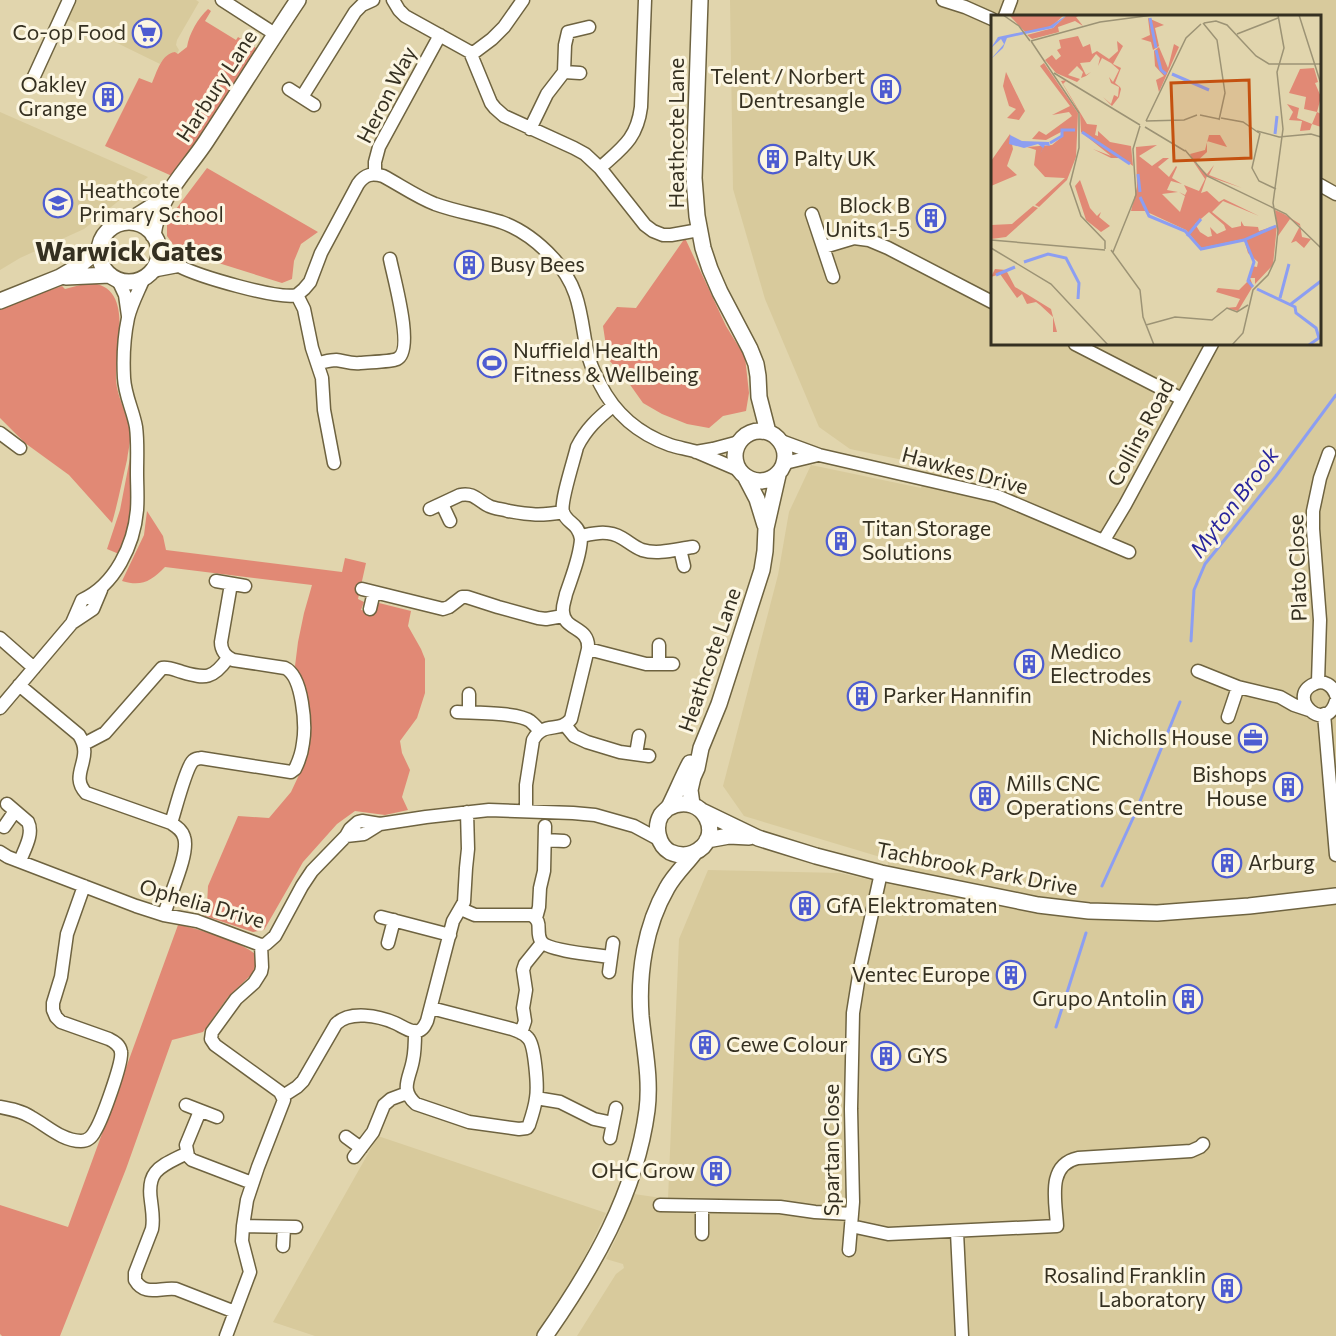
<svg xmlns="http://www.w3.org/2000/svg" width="1336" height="1336" viewBox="0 0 1336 1336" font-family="Commissioner,sans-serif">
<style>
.built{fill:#d8ca9c;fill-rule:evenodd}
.green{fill:#e18975}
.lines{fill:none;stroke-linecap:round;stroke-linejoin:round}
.stream{stroke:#8c9ef2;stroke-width:3}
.minor-casing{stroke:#6e6340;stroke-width:15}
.tertiary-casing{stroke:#6e6340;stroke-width:18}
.minor{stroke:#fff;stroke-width:12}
.tertiary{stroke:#fff;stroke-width:15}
.labels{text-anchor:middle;stroke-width:6;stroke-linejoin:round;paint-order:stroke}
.poi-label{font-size:21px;fill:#353021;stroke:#fcf6e2;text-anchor:start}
.street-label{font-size:21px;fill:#353021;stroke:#fcf6e2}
.water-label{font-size:22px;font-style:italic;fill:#28259d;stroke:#fcf6e2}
.district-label{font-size:27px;font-weight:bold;fill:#353021;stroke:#fcf6e2}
.inset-river{fill:none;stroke:#8c9ef2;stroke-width:3}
.inset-road{fill:none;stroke:#9c9375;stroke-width:1.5}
.view{fill:#c45110;fill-opacity:0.15;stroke:#c45110;stroke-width:3}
.inset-edge{fill:none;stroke:#353021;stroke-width:3}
</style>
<rect width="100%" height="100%" fill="#e1d5ad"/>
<!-- built -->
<path class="built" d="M77,0H196L199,2L177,40L176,45L179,50L177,54L175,52L164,58L160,64L68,19Z
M730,0H1336V1336H577L616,1274L624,1268L623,1264L606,1259L620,1230L634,1194L668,1199L679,939L708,870L840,873L893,885L887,859L744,816L723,786L778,575L789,512L811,465L921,488L927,465L850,449L819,427L765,299L733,189ZM992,16H1320V344H992Z
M0,112L148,177L84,229L20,258L0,270Z
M378,1136L606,1213L581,1264L554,1311L536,1336H315L273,1322Z"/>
<!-- green -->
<path class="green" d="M208,9L211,11L205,21L236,40L238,37L256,48L255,52L188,155L172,176L105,146L139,78L152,83C157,72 161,54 175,52L178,54L187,47C189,34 198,18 208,9Z
M207,168L318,232L301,244L294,261L292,279L282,283L177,250L167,236V221Z
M685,238L726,326L745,357L749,393L746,411L723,416L709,428L687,424L662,414L643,403L626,379L608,359L603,326L617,307L636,308Z
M88,283C136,284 115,350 116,380C117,398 128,414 130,433C131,442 128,451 127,460C122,481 118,502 112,523L69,475L25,443L0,418V310L24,299L62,286L65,289Z
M131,453L132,454L133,490L131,521L119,554L107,549L120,510Z
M147,511L163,536L166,550L342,572L345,558L366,563L358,599L364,602L361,610L375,613L379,603L411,611L408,626L421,649L425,659V693L417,718L400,741L402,753L410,770L402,797L408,810L385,815L355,811L337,824L303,862L264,930L253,932L205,916L207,905L208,886L238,816L269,818L291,792L305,762L310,745L309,719L306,692L295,666L298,642L304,613L312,585L165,567C151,581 142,587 122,581L144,535Z
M178,925C194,927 244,943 255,954L256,964L253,973L228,997L203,1032L172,1040L126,1169L60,1336H2L0,1334V1205L68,1227Z"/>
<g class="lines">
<!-- stream -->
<path class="stream" d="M1191,641L1194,590L1205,564L1276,476L1336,395
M1102,886L1134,816L1180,702
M1056,1027L1086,933"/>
<!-- minor casing -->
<g class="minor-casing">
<path id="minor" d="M222,0L275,34
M393,0L399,10L405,16L470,52L491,103L495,108L504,116L574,148L585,154L600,168L645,225L653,231L663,235H671L699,230
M943,0L965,7L992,19
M1005,16L1011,0
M472,54L492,39L504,27L523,0
M564,72L580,73
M31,83L69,0
M289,89L314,105
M302,97L355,12L362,5L373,0
M530,129L547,94L564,72L565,45L568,32L589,27
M600,168C622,148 637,139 641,107L645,0
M375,174V162L379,147L440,35
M1320,185L1336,194
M812,214L833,277
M159,246C164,253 170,262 179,266C198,276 278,300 297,295
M824,247L854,238L869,240L888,248L992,302
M150,273L157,270L178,266
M118,280L125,295L128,316
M1075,344L1182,399
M318,363C324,362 330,360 336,360C344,361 351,364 360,363C368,362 390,362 397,359C415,351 393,275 390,259
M0,433L20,448
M781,441L819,455L997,496L1129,552
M696,452L713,449L739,442
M334,463L324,410L322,378L312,348L304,309L297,295L304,289L310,282L321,253L358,184C365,174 372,173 383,176C400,185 417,197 435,204C457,212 479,215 501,222C521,229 539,243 553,258C579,286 580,311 586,346C588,360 594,372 600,384C615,414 639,434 670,445C679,448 688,449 697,452C711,458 725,464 739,470
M785,463L818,455
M442,504L450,521
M430,509L460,495C474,492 478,501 489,506C495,509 502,509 508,511C531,515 540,516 563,512
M581,536C596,533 608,530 622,538C629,542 634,547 642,550C658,555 677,549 693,547
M1104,540L1125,505L1212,344
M680,549L684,566
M216,581L245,586
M362,589L443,609L449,607L462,597H467L498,607L538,618L546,619L563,616
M370,609L374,592
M72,623L82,600C115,585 134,545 137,510C138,498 137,485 137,473C137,458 138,442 136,427C133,410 125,396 124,378C123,359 124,337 128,318C131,305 138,292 143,280
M0,638L34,668
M659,645V664
M588,649L646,664H673
M1198,671L1238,687L1280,697L1294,705L1309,710
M1318,682L1320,620L1313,529V511L1320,478L1329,453
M19,685L79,735C95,759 68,774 86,793L171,823C177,827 182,830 184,837C190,853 169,896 164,915
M1336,695C1333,686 1324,679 1314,684C1285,697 1326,736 1336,701
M0,708L72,623L93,609L101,590
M457,712C472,713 518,712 530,721C533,723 537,728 540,731
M469,712V694
M1324,714L1336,855
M1228,717L1238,687
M565,725L574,736L587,742L620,752L649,756
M84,744L105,733L162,668C169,667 175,670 182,672C206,679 213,679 228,658
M636,754L639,736
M7,804L28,822C34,834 24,850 20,861
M526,810V785L533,740C544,720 559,734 571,719L588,649C590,626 564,631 563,612C562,606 565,600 566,594C572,576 580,557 581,539C578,522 567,524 563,512C560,502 574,460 577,447C586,429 598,418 613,406
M171,823C175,811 185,771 192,762C195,758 197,759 201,758L291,772L295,769C299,761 302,752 303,743C306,726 303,676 285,668L233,660C226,657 221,650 221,642L231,584
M4,827L15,811
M346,836L364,834L380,824
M545,840L564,841
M0,852L8,857L136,906L164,915L197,921L261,945L266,944L275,936L302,886L312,871L346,836L350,829L358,822L362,821L380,824L426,817L489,810L573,813L595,815L634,826L660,840
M461,909L475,915H531C544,922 535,931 541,941C547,951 598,955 611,957
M381,917L450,935
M536,918L539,907L540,888L544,871L545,826
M388,943L394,920
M609,972L613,943
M415,1031C415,1041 415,1051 413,1060C410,1078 399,1089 416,1104L469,1122L519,1129L527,1128L529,1125C532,1116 535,1107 536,1098C538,1087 535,1045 528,1038C524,1033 518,1031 512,1029L431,1008
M521,1033L525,1021L523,1008L526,990L523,970L525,964L542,943
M283,1096L297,1087L303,1081L336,1024C350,1010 379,1016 395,1023C402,1026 411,1033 418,1031C423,1030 425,1025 427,1021L453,921L464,902L466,868L468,849L467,812
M536,1098L560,1102L594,1119L613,1123
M186,1105L217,1117
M0,1107C11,1109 22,1111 31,1117C46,1125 62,1141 81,1141C87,1141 92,1137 95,1131C102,1120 123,1062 121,1052C120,1045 115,1042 109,1039L61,1022L56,1017L53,1010V1003L61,977L67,934L84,886
M200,1111L186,1145L188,1156L192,1160L252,1183
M346,1137L361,1148
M610,1138L616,1108
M187,1153C162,1166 146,1169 151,1201C152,1210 154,1219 152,1229L135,1273V1280C145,1297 160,1287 176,1289L235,1312
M354,1157L373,1132L384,1105L391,1099L407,1093
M660,1205L780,1207L815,1212L852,1214
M243,1226L296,1227
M851,1226L888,1234L1057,1226C1056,1202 1046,1165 1078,1158L1191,1151L1200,1147L1203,1144
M957,1232L962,1336
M702,1234V1206
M283,1246L284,1227
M849,1250L853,1202L851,1109L853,1013L861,963L881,873
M226,1336L250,1272L242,1241L243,1226L247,1200L258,1167L284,1100L280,1092L215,1045L211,1039L212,1032L236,999L254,983L261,972L262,967L261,945"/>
</g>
<!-- tertiary casing -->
<g class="tertiary-casing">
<path id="tertiary" d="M700,0L694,178L697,216L703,248L710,269L720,292L750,349L756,364L758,376L759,397L768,432
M127,222L154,205L163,197
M99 252a30 30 0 1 1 60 0a30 30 0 1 1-60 0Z
M153,235C158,196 187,171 207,140C238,93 267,46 298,0
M66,277L110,275
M0,301L60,277L77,267L100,249
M735 456a25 25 0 1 1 50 0a25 25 0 1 1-50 0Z
M745,476L757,499L765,525
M692,804L690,790L693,777L697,768L701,748L719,704L762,570L765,551L766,528L778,475
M668,808C704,789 727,839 693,853C686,856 677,855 670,852C658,845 654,827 661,815C664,811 668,809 670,805C677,791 683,776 690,763
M702,811L758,838L816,856L881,873L1038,905L1089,911L1157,913L1249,906L1336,896
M707,840L729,836L749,837
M545,1336C592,1269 636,1194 647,1110C651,1078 644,1047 641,1016C638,973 645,926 667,888C674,875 686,864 695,852"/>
</g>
<!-- minor -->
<use href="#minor" class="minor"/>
<!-- tertiary -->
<use href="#tertiary" class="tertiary"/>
</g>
<!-- icons -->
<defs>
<g id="supermarket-ring" transform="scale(1.5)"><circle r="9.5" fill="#fcf6e2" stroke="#4d5cd1" stroke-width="1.5"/><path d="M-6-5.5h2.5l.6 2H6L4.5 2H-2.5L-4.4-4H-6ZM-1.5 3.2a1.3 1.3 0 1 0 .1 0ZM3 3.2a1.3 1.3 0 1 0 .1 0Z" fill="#4d5cd1"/></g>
<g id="building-ring" transform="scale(1.5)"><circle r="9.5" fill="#fcf6e2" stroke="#4d5cd1" stroke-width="1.5"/><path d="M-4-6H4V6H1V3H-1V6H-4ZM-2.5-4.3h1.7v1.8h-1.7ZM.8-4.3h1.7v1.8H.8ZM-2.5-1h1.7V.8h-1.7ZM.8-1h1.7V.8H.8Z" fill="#4d5cd1"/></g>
<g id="school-ring" transform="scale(1.5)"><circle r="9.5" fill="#fcf6e2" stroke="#4d5cd1" stroke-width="1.5"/><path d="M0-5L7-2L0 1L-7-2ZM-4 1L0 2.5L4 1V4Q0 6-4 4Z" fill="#4d5cd1"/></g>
<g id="stadium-ring" transform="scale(1.5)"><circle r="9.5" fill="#fcf6e2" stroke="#4d5cd1" stroke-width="1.5"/><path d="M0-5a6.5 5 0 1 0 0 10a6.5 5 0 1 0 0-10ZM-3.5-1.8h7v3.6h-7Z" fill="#4d5cd1"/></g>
<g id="office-ring" transform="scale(1.5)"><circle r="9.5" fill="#fcf6e2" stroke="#4d5cd1" stroke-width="1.5"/><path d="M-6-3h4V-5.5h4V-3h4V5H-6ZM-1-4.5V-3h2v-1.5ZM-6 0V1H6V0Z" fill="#4d5cd1"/></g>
</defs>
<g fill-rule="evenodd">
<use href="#supermarket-ring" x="147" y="33"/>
<use href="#building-ring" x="886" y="89"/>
<use href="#building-ring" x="108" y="97"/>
<use href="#building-ring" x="773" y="159"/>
<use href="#school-ring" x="58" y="203"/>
<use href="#building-ring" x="931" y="218"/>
<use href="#building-ring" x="469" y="265"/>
<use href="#stadium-ring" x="492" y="363"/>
<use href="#building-ring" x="841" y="541"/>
<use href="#building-ring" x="1029" y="664"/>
<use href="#building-ring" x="862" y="696"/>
<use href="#office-ring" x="1253" y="738"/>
<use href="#building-ring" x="1288" y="787"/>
<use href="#building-ring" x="985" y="796"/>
<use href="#building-ring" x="1227" y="863"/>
<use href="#building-ring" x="805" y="906"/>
<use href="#building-ring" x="1011" y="975"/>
<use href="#building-ring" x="1188" y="999"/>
<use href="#building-ring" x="705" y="1045"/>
<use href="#building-ring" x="886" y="1056"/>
<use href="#building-ring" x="716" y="1171"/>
<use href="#building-ring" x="1227" y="1288"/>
</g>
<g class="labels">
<!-- poi labels -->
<g class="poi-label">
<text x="126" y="40" text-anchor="end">Co-op Food</text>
<text x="865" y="84" text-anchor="end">Telent / Norbert<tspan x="865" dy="24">Dentresangle</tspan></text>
<text x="87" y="92" text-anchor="end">Oakley<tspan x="87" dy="24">Grange</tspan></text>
<text x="794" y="166">Palty UK</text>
<text x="79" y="198">Heathcote<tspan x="79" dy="24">Primary School</tspan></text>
<text x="910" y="213" text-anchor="end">Block B<tspan x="910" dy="24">Units 1-5</tspan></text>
<text x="490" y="272">Busy Bees</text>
<text x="513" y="358">Nuffield Health<tspan x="513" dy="24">Fitness &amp; Wellbeing</tspan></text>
<text x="862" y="536">Titan Storage<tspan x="862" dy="24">Solutions</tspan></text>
<text x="1050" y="659">Medico<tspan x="1050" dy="24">Electrodes</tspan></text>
<text x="883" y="703">Parker Hannifin</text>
<text x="1232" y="745" text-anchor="end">Nicholls House</text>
<text x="1267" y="782" text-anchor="end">Bishops<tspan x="1267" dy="24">House</tspan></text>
<text x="1006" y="791">Mills CNC<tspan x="1006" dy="24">Operations Centre</tspan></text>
<text x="1248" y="870">Arburg</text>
<text x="826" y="913">GfA Elektromaten</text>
<text x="990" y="982" text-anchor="end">Ventec Europe</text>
<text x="1167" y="1006" text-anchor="end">Grupo Antolin</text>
<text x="726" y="1052">Cewe Colour</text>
<text x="907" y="1063">GYS</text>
<text x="695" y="1178" text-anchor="end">OHC Grow</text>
<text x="1206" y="1283" text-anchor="end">Rosalind Franklin<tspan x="1206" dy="24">Laboratory</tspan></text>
</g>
<!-- street labels -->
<g class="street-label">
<text transform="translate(217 86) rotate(-57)" y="7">Harbury Lane</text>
<text transform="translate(387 95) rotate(-63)" y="7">Heron Way</text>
<text transform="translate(677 133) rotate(-90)" y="7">Heathcote Lane</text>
<text transform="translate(1141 433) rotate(-62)" y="7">Collins Road</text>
<text transform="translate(965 471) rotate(15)" y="7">Hawkes Drive</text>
<text transform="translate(1298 568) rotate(-92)" y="7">Plato Close</text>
<text transform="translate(710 660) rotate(-71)" y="7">Heathcote Lane</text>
<text transform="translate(977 869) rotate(11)" y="7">Tachbrook Park Drive</text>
<text transform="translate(202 904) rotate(16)" y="7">Ophelia Drive</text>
<text transform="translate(832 1150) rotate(-90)" y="7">Spartan Close</text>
</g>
<!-- water labels -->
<g class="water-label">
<text transform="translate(1234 502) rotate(-53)" y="8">Myton Brook</text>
</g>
<!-- district labels -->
<g class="district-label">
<text x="129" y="261">Warwick Gates</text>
</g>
</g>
<!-- overview -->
<g transform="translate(991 15)">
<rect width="330" height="330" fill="#e1d5ad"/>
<path d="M73,0L61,11L35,18L19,1ZM76,0H90L85,2L92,11L84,6L67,12L68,17L41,24L36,20L62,13ZM157,3L173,10L164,13L168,31L162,35L160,27L150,24L159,20ZM87,21L92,32L99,29L101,39L106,36L118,44L127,36L126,26L132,31L122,49L130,53L124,68L129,72L130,74L128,82L121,91L112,82L120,89L123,80L127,82L128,72L120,68L118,62L122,67L128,55L120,48L111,43L107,51L109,43L105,39L99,47L89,48L95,60L100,57L95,61L90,63L92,57L86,51L77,60L89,64L86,67L65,58L54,45L61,40L65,45L70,41L66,35L70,33L68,25ZM183,29L188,32L168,77L165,65L173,61L164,51L163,36L168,32L177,53ZM53,48L87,98L85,142L76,165L48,192L44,190L74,163L54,162L43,150L45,135L36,132L61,130L72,121L70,117L55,125L41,124L48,116L55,120L81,101L78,97L61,100L79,91L49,51ZM323,53L327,67L324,68L330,82L326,97L330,99V112L321,109L319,115L309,116L311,106L298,105L302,97L296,89L308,93L306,103L321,109L326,97L313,94L315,82L298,78L309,54ZM15,57L34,96L28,105L16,103L25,94L18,91L12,71ZM76,65L72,69L96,109L106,110L104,120L107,121V116L119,127L140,131L142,151L131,143H120L102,134L120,141L90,117L89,99L70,66ZM19,119L22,134L16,151L26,160L0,171V146ZM218,120H229L236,132L216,126V137L204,148L216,159L223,150L218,160L251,173L216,161L210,178L216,176L228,187L233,184L268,201L232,186L221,197L241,213L250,211V206L253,211L267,212L268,216L286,210L282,250L264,269V263H259L262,271L247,296L235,293L245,292L249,284L225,277L227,273L248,275L257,266L261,251L266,252L267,247L257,238L253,224L210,233L195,215L154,196H140L146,172L145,132L166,130L148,141L161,151L172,143H178L167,152L178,162L185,151L186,152L181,163L191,169L180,166L176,175L187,177L171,179L189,197L194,181L188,177L194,180L196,176L193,170L208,176L214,164L202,146L199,139L214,135ZM218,197L233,210L235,215L226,219L219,212L221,221L217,222L209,217L204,209ZM89,165L99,193L106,201L110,197L108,202L119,211L110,217L95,205L84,171ZM42,191L47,193L15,222L0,224V210L21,209ZM284,195L293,199L309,209L311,222L320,224L313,233L305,226L300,228L309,211L299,204L287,221ZM4,254L15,255L24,272L60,294L66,317H62V302L49,290L45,287L36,289L31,279L26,283L9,259L0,262Z" fill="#e18975" fill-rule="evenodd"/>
<path d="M76,0L62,13L16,23L12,33L0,44L13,29L10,24L0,33L7,22L59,11ZM19,120L31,126L58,127L59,131L54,130L49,139L52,133L47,129L33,133L18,129Z" fill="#8c9ef2"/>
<path class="inset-river" d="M159,3L165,33M165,35L170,55L175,59M181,59L218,75M91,117L139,149M284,119L286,101M59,128L71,121V115H84M147,159L149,177M149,182L158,201L194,216L210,234L253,225L285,211M196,221L210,204M254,225L263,247L257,266L262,272M33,247L57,239L75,243L88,268L87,284M5,260L24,252M266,274L304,292L305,298L325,313L328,323L318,330M289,283L298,249M300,289L330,266"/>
<path class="inset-road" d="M12,0L28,11L39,26M308,0L330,69M212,8L226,25L234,78L228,105M213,8L225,6L236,10L265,41L278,49H330M246,19L287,3M40,26L88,98V133L79,169L90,201L114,226V234M40,26L109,7L162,0M63,58L149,110M209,100L228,104M230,103L252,107L268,118M155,106L193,105L206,100M155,106L195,23L210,9M154,112L194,136M266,116L288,122L320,119L330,122M269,118L261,153L268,166L285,174M194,135L216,161L295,199L330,233M0,225L114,235M0,233L60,269L117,330M120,235L149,275L152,302L163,330M122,237L145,180L142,134L149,111M155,310L184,302L221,305L236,293L246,297L257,290M241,330L252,318L262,275L277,260L284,245L287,215L282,188L292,114L286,57L293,33L287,0"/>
<path class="view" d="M258,65L260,143L183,146L180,68Z"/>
<rect width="330" height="330" class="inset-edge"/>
</g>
</svg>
